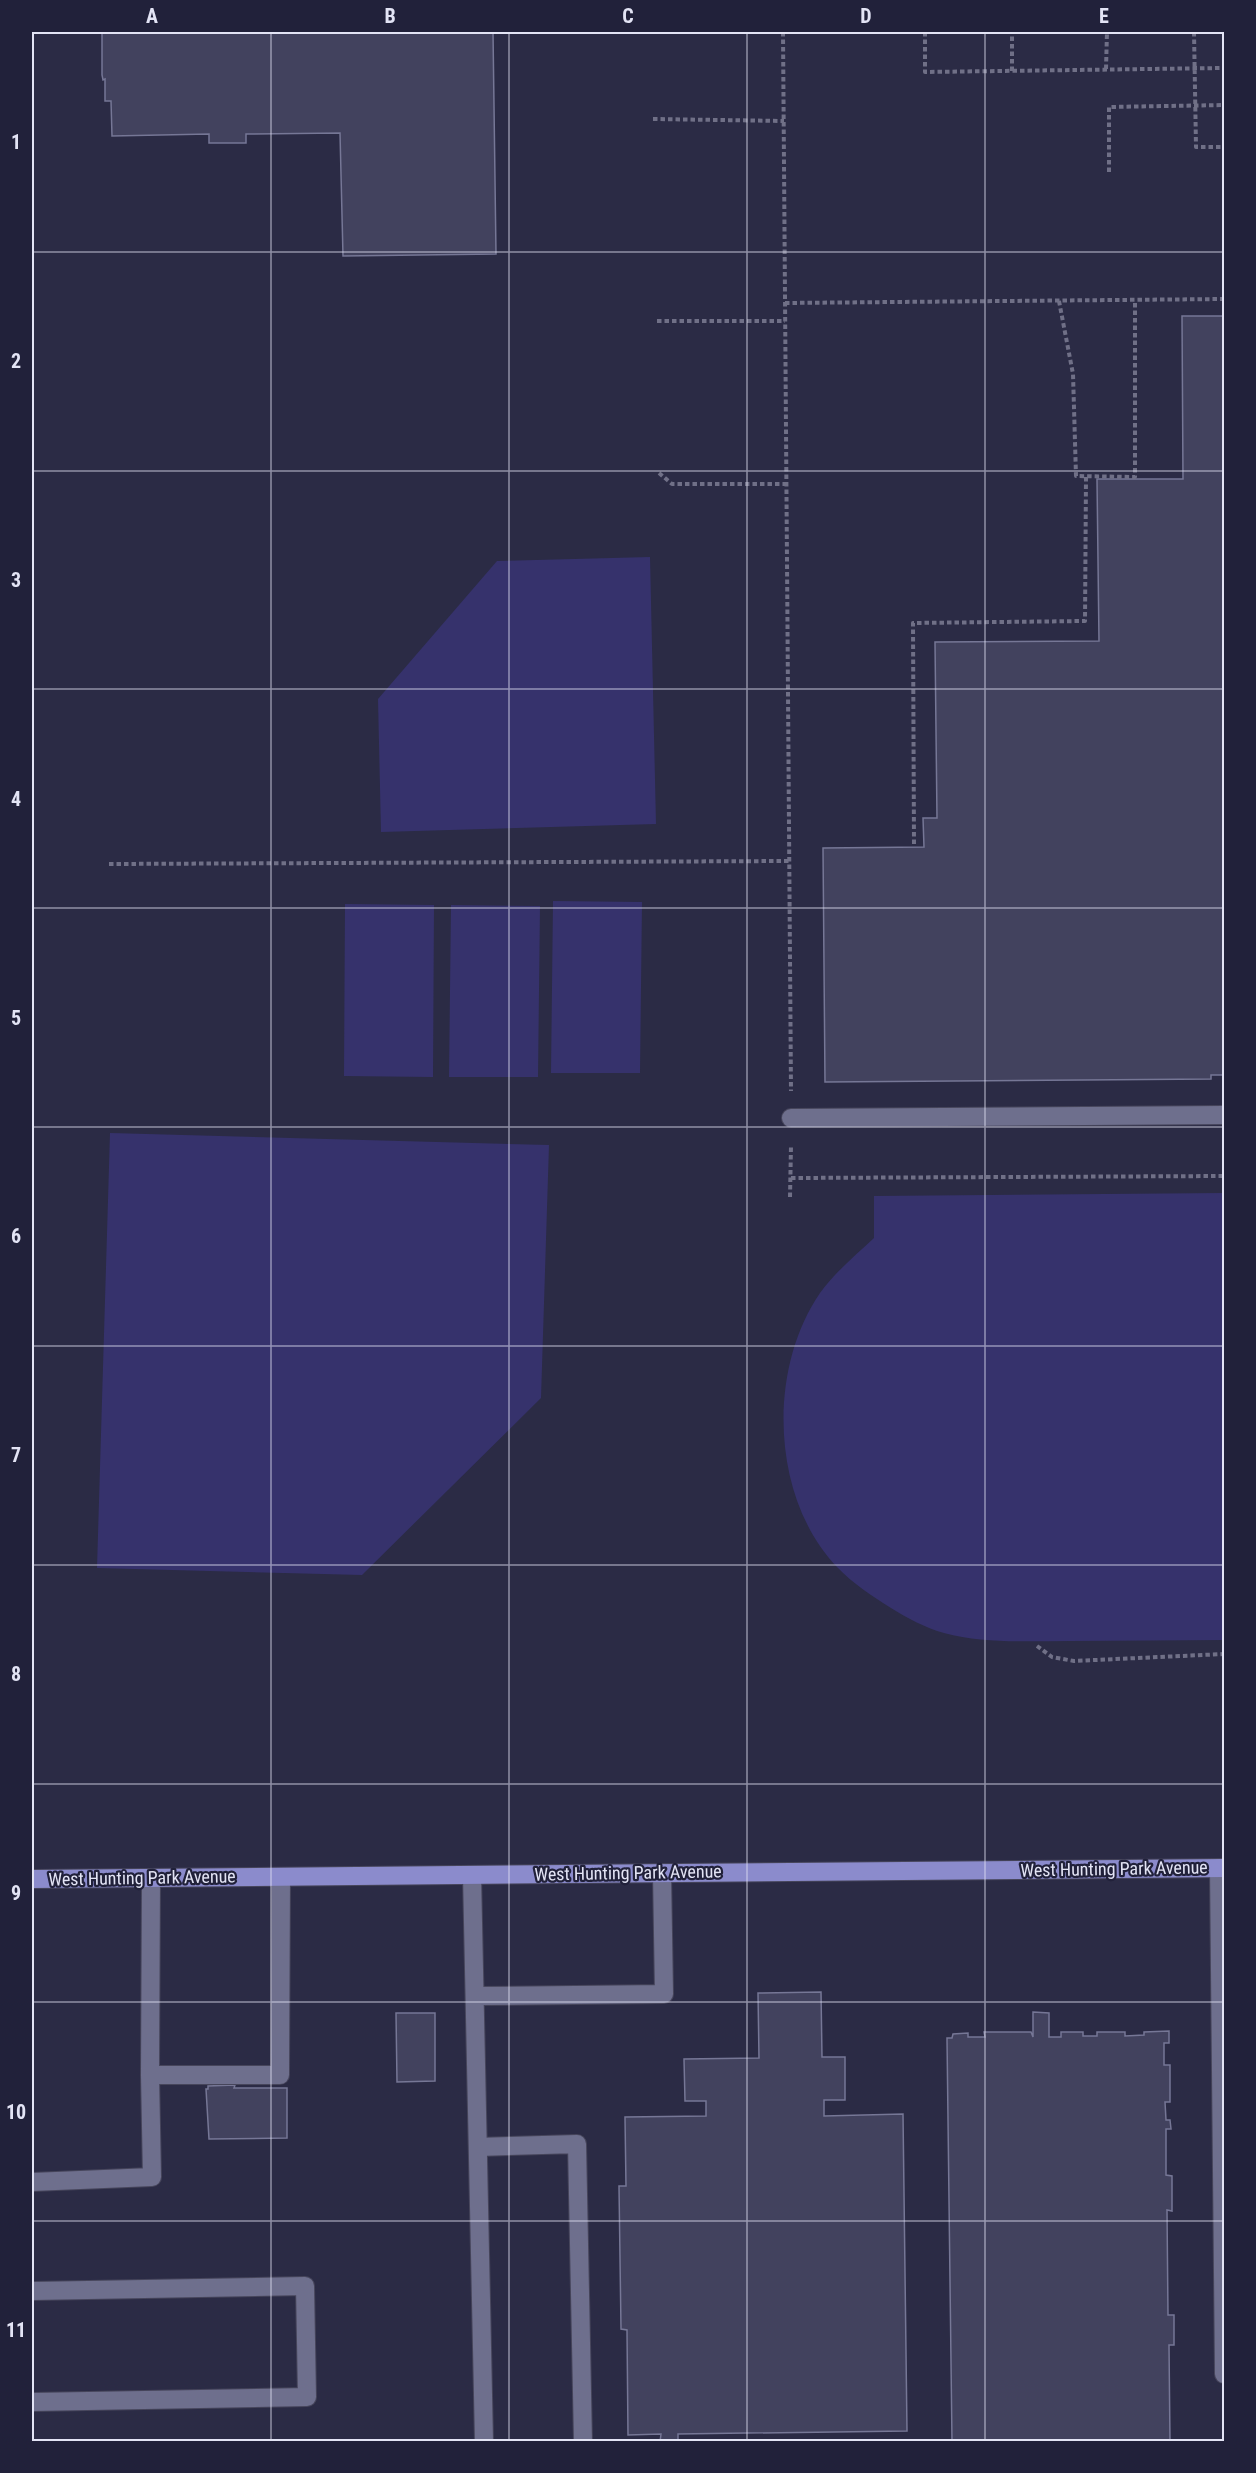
<svg xmlns="http://www.w3.org/2000/svg" width="1256" height="2473" viewBox="0 0 1256 2473" font-family="'Roboto Condensed',sans-serif">
<style>
.green{fill:#36326c}
.building{fill:#42425e;stroke:#767796;stroke-width:1.5}
.lines{fill:none;stroke-linecap:round;stroke-linejoin:round}
.minor-casing{stroke:#46455b;stroke-width:20}
.major-casing{stroke:#46455b;stroke-width:20}
.path{stroke:#707087;stroke-width:4;stroke-dasharray:4.5 3;stroke-linecap:butt}
.minor{stroke:#6e6f8d;stroke-width:18}
.major{stroke:#8b8bcc;stroke-width:18}
.grid{fill:none;stroke:#e3e4f5;stroke-width:1.5;stroke-opacity:0.55}
.labels{text-anchor:middle;stroke-width:4.5;stroke-linejoin:round;paint-order:stroke}
.street-label{font-size:18px;fill:#e3e4f5;stroke:#21213a}
.neatline{fill:none;stroke:#e3e4f5;stroke-width:2}
.grid-label{font-size:20px;text-anchor:middle;font-weight:bold;fill:#e3e4f5}
</style>
<rect width="100%" height="100%" fill="#2b2b45"/>
<!-- green -->
<path class="green" d="M650,557L656,824L381,832L378,699L497,561Z
M553,901L642,902L640,1073H551Z
M345,904L434,905L433,1077L344,1076Z
M451,905L540,906L538,1077H449Z
M110,1133L549,1145L541,1398L362,1575L97,1568Z
M1224,1193V1640C1173,1640 1122,1641 1070,1641C1029,1641 985,1644 944,1633C926,1628 907,1618 891,1608C872,1596 852,1583 837,1567C771,1498 767,1370 820,1293C835,1272 856,1255 874,1238V1196Z"/>
<!-- building -->
<path class="building" d="M102,32H493L496,254L343,256L340,133L246,134V143H209V134L112,136L111,101H105V79L103,80L102,75Z
M1182,316H1224V1075H1211V1079L825,1082L823,848L924,847L923,818H937L935,642L1099,641L1097,479H1183Z
M821,1992L822,2057H845V2100H824V2116L903,2114L907,2431L678,2434V2442H660L661,2434L628,2435L627,2330L621,2329L619,2186H626L625,2117L706,2116V2101H685L684,2059L759,2058L758,1993Z
M1033,2012L1049,2013V2037H1061V2032H1083V2036H1097V2032H1125V2036L1144,2035V2032L1169,2031V2043H1164V2065H1170V2102H1165L1166,2120H1170L1171,2129H1166V2175L1172,2176V2211L1167,2210L1168,2315H1174V2345H1169L1170,2442H952L947,2038H952L953,2034L968,2033V2037H985L984,2032H1031L1033,2037Z
M396,2013H435V2081L397,2082Z
M235,2085L234,2088H287V2138L209,2139L206,2089H208V2086Z"/>
<g class="lines">
<!-- minor casing -->
<g class="minor-casing">
<path id="minor" d="M791,1118L1224,1115
M1219,1868L1224,2374
M472,1875L484,2442
M151,1878L150,2075H280L281,1877
M475,1996L664,1994L662,1873
M478,2147L577,2144L583,2442
M32,2182L152,2177L150,2075
M32,2291L305,2286L307,2397L32,2402"/>
</g>
<!-- major casing -->
<g class="major-casing">
<path id="major" d="M32,1879L1224,1868"/>
</g>
<!-- path -->
<path class="path" d="M783,32L791,1091
M925,32V72L1224,68
M1194,32L1196,147H1224
M1106,69L1107,32
M1012,71V32
M653,119L784,121
M1109,172V107L1224,105
M1059,301L1073,374L1076,476L1135,477V300
M785,303L1224,299
M657,321H785
M659,473L672,484H786
M914,844L913,623L1085,621L1086,476
M109,864L789,861
M791,1178L1224,1176
M790,1197L791,1146
M1037,1646L1052,1657L1074,1661L1224,1654"/>
<!-- minor -->
<use href="#minor" class="minor"/>
<!-- major -->
<use href="#major" class="major"/>
</g>
<!-- grid -->
<path class="grid" d="M271,32V2442M509,32V2442M747,32V2442M985,32V2442M32,252H1224M32,471H1224M32,689H1224M32,908H1224M32,1127H1224M32,1346H1224M32,1565H1224M32,1784H1224M32,2002H1224M32,2221H1224"/>
<g class="labels">
<!-- street labels -->
<g class="street-label">
<text transform="translate(1114 1869) rotate(-1)" y="6">West Hunting Park Avenue</text>
<text transform="translate(628 1873) rotate(-1)" y="6">West Hunting Park Avenue</text>
<text transform="translate(142 1878) rotate(-1)" y="6">West Hunting Park Avenue</text>
</g>
</g>
<!-- border -->
<rect width="1256" height="2473" fill="none" stroke="#21213a" stroke-width="66"/>
<rect x="33" y="33" width="1190" height="2407" class="neatline"/>
<g class="grid-label">
<text x="152" y="23">A</text>
<text x="390" y="23">B</text>
<text x="628" y="23">C</text>
<text x="866" y="23">D</text>
<text x="1104" y="23">E</text>
<text x="16" y="149">1</text>
<text x="16" y="368">2</text>
<text x="16" y="587">3</text>
<text x="16" y="806">4</text>
<text x="16" y="1025">5</text>
<text x="16" y="1243">6</text>
<text x="16" y="1462">7</text>
<text x="16" y="1681">8</text>
<text x="16" y="1900">9</text>
<text x="16" y="2119">10</text>
<text x="16" y="2337">11</text>
</g>
</svg>
